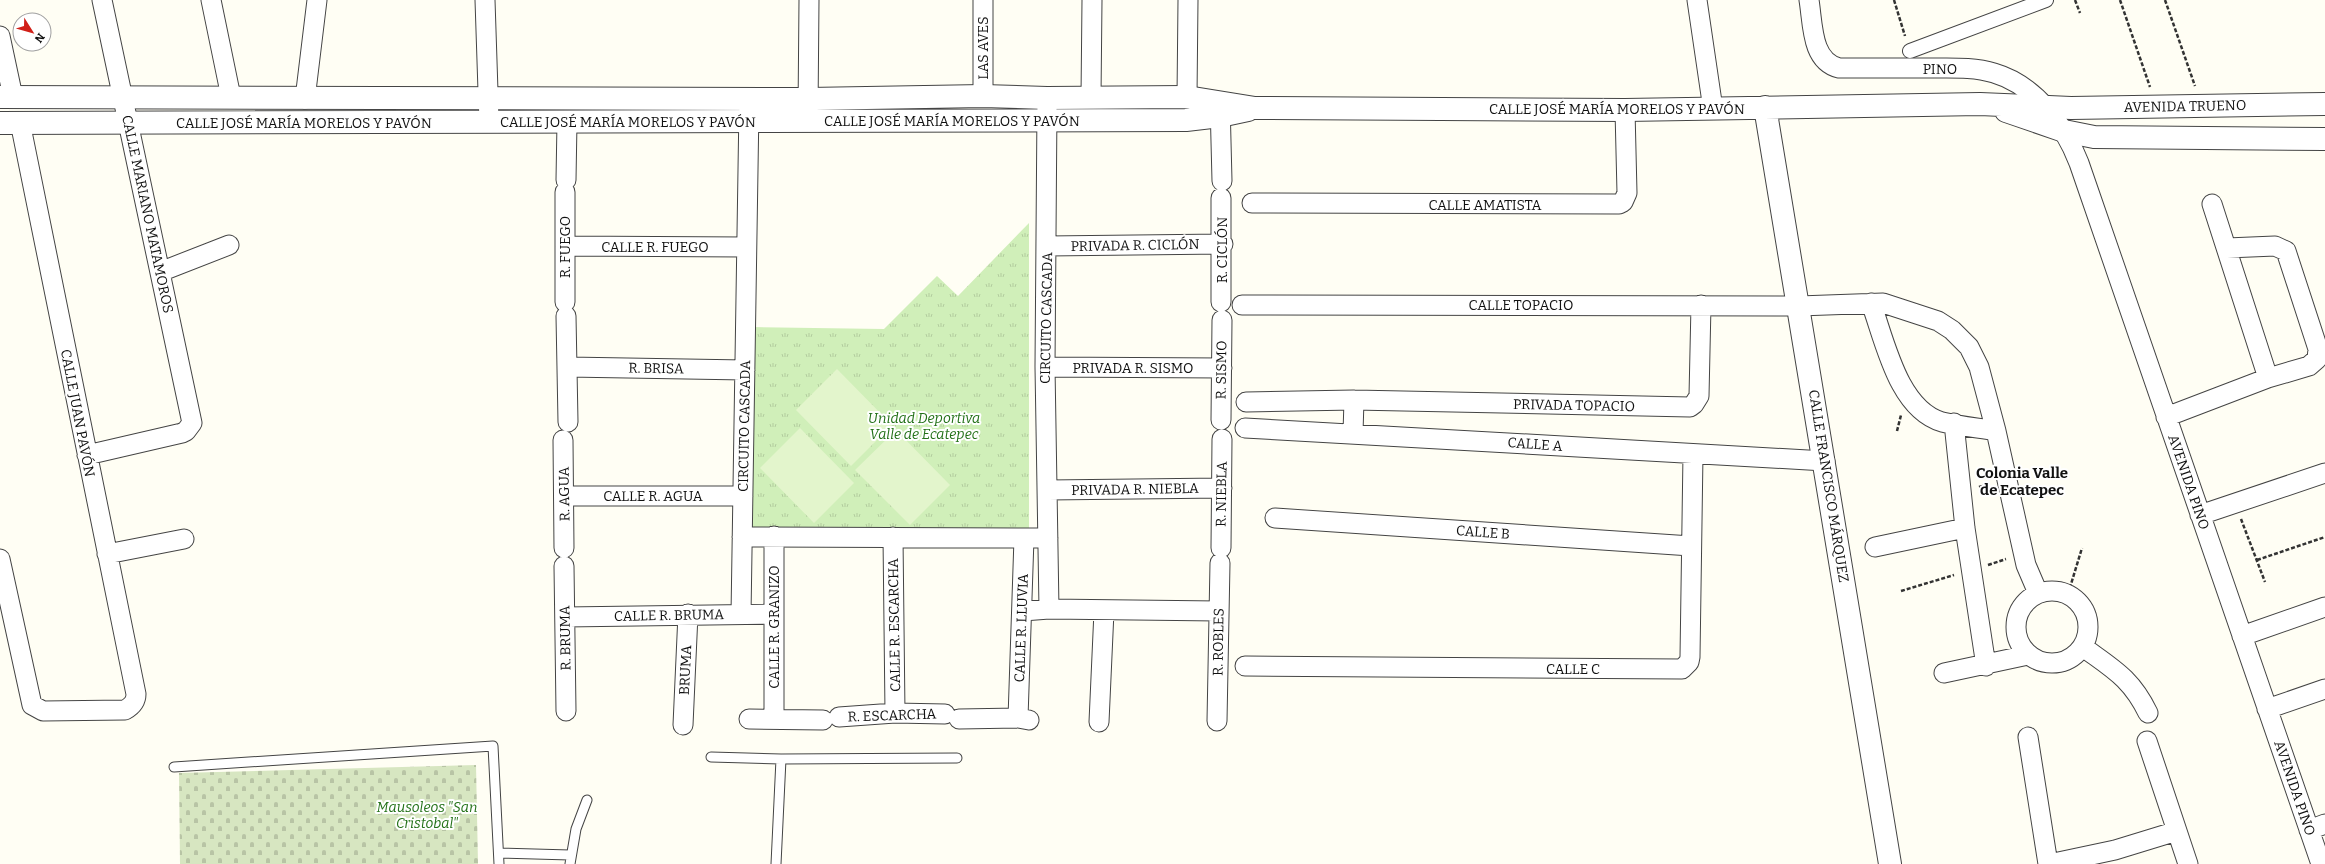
<svg xmlns="http://www.w3.org/2000/svg" width="2325" height="864" viewBox="0 0 2325 864" font-family="Bitter,serif">
<style>
.grass{fill:url(#grass-tufts)}
.cemetery{fill:url(#cemetery-stones)}
.pitch{fill:#e3f5cc}
.lines{fill:none;stroke-linecap:round;stroke-linejoin:round}
.service-casing{stroke:#444;stroke-width:11}
.pedestrian-casing{stroke:#444;stroke-width:16}
.minor-casing{stroke:#444;stroke-width:21}
.tertiary-casing{stroke:#444;stroke-width:24}
.path{stroke:#333;stroke-width:2.5;stroke-dasharray:4 2;stroke-linecap:butt}
.service{stroke:#fff;stroke-width:9}
.pedestrian{stroke:#fff;stroke-width:14}
.minor{stroke:#fff;stroke-width:19}
.tertiary{stroke:#fff;stroke-width:22}
.labels{text-anchor:middle;stroke-width:4;stroke-linejoin:round;paint-order:stroke}
.street-label{font-size:14px;fill:#111;stroke:#fff}
.park-label{font-size:14px;font-style:italic;fill:#237118;stroke:#fff}
.neighbourhood-label{font-size:15px;font-weight:bold;fill:#111;stroke:#fff}
</style>
<defs>
<pattern id="grass-tufts" width="24" height="20" patternUnits="userSpaceOnUse"><rect width="24" height="20" fill="#d0efb9"/><path d="M3 7l-1-3M5 7V3M7 7l1-3M15 17l-1-3M17 17v-4M19 17l1-3" fill="none" stroke="#b2cc9e"/></pattern>
<pattern id="cemetery-stones" width="16" height="16" patternUnits="userSpaceOnUse"><rect width="16" height="16" fill="#d7e6c1"/><path d="M2 7V4a2 2 0 0 1 4 0v3zM10 15v-3a2 2 0 0 1 4 0v3z" fill="#b8c4a5"/></pattern>
</defs>
<rect width="100%" height="100%" fill="#fffef4"/>
<!-- grass -->
<path class="grass" d="M1029,223V533L752,529L753,327L884,329L937,276L958,296Z"/>
<!-- cemetery -->
<path class="cemetery" d="M476,765L478,864H180L179,773Z"/>
<!-- pitch -->
<path class="pitch" d="M837,369L892,425L851,466L796,410Z
M800,428L854,483L814,523L760,468Z
M896,430L950,485L910,525L855,470Z"/>
<g class="lines">
<!-- service casing -->
<g class="service-casing">
<path id="service" d="M711,757L781,759
M174,767L493,746L499,864
M499,853L570,855
M570,864L576,829L587,800
M776,864L781,759L957,758"/>
</g>
<!-- pedestrian casing -->
<g class="pedestrian-casing">
<path id="pedestrian" d="M1910,51L2046,0"/>
</g>
<!-- minor casing -->
<g class="minor-casing">
<path id="minor" d="M211,0L231,97
M485,0L489,122
M983,0V96
M1697,0L1713,109
M1809,0C1813,24 1811,61 1839,68C1871,68 1902,68 1934,68C1953,68 1975,67 1994,73C2035,85 2064,124 2079,163L2321,864
M0,36L13,97
M1091,97L1092,0
M1187,97L1188,0
M305,99L317,0
M1220,102L1222,181
M1047,106L1045,367L1049,609
M808,113L809,0
M566,180L567,122
M565,192V302
M1252,203L1619,204L1623,202L1627,193L1625,110
M2212,204L2268,378
M565,246L745,247
M1047,246L1223,244
M160,272L229,245
M1221,302V198
M1871,303C1885,341 1898,409 1942,422C1959,426 1978,428 1996,431
M1242,305L1799,306L1883,303L1938,321L1952,330L1969,347L1979,367L1996,431L2026,565L2038,593
M566,316L568,422
M568,367L745,370
M1045,367L1222,368
M1246,402L1354,400L1690,407L1694,404L1699,396L1701,305
M2166,417L2268,378L2309,366L2317,359L2318,349L2286,251L2275,246L2227,248
M1221,420L1222,320
M1954,423L1965,528L1986,666
M1245,428L1825,461
M1353,433L1354,400
M563,440L564,548
M87,455L182,433L186,431L192,423L102,0
M1048,490L1222,488
M564,496H743
M2200,515L2325,473
M1275,518L1691,546
M742,537L1048,538
M893,537L895,713
M1875,547L1965,528
M1221,548L1222,439
M107,554L184,539
M0,559L32,705L43,711L125,710C132,706 136,702 136,694L20,122
M564,566L566,711
M2016 627a36 36 0 1 1 72 0a36 36 0 1 1-72 0Z
M1023,611L1049,609L1218,611
M741,615L749,106
M565,617L773,614
M2242,636L2325,607
M2083,647C2113,669 2131,678 2148,713
M1245,666L1682,669L1689,662L1690,657L1693,454
M1944,673L2028,655
M2267,709L2325,689
M839,717L895,713L945,714
M774,718V536
M1018,718L1024,538
M749,719L823,720
M959,719L1018,718L1029,720
M1217,721L1220,563
M1099,722L1104,611
M683,725L688,614
M2028,737L2048,864
M2147,741L2188,864
M2309,830L2325,824
M2049,864L2115,850L2177,831"/>
</g>
<!-- tertiary casing -->
<g class="tertiary-casing">
<path id="tertiary" d="M0,97L808,99L983,96L1047,98L1187,97L1255,108L1625,110L1980,104L2071,108L2325,104
M1765,107L1890,864
M2006,111L2064,131L2094,137L2325,139
M0,123L1186,120L1220,116L1248,110"/>
</g>
<!-- path -->
<path class="path" d="M1894,0L1905,36
M2075,0L2080,13
M2120,0L2150,87
M2165,0L2195,86
M1897,431L1901,415
M1979,487L1989,484
M2241,519L2265,582
M2257,560L2325,537
M1988,565L2006,559
M1901,591L1954,575
M2068,594L2082,548"/>
<!-- service -->
<use href="#service" class="service"/>
<!-- pedestrian -->
<use href="#pedestrian" class="pedestrian"/>
<!-- minor -->
<use href="#minor" class="minor"/>
<!-- tertiary -->
<use href="#tertiary" class="tertiary"/>
</g>
<g class="labels">
<!-- street labels -->
<g class="street-label">
<text transform="translate(983 48) rotate(-90)" y="5">LAS AVES</text>
<text x="1940" y="74">PINO</text>
<text transform="translate(2185 106) rotate(-1)" y="5">AVENIDA TRUENO</text>
<text x="1617" y="114">CALLE JOSÉ MARÍA MORELOS Y PAVÓN</text>
<text x="952" y="126">CALLE JOSÉ MARÍA MORELOS Y PAVÓN</text>
<text x="628" y="127">CALLE JOSÉ MARÍA MORELOS Y PAVÓN</text>
<text x="304" y="128">CALLE JOSÉ MARÍA MORELOS Y PAVÓN</text>
<text x="1485" y="210">CALLE AMATISTA</text>
<text transform="translate(148 214) rotate(78)" y="5">CALLE MARIANO MATAMOROS</text>
<text transform="translate(1135 245) rotate(-1)" y="5">PRIVADA R. CICLÓN</text>
<text transform="translate(565 247) rotate(-90)" y="5">R. FUEGO</text>
<text x="655" y="252">CALLE R. FUEGO</text>
<text transform="translate(1222 250) rotate(-90)" y="5">R. CICLÓN</text>
<text x="1521" y="310">CALLE TOPACIO</text>
<text transform="translate(1046 318) rotate(-89)" y="5">CIRCUITO CASCADA</text>
<text transform="translate(656 368) rotate(1)" y="5">R. BRISA</text>
<text x="1133" y="373">PRIVADA R. SISMO</text>
<text transform="translate(1221 370) rotate(-89)" y="5">R. SISMO</text>
<text transform="translate(1574 405) rotate(1)" y="5">PRIVADA TOPACIO</text>
<text transform="translate(78 413) rotate(79)" y="5">CALLE JUAN PAVÓN</text>
<text transform="translate(744 426) rotate(-89)" y="5">CIRCUITO CASCADA</text>
<text transform="translate(1535 444) rotate(4)" y="5">CALLE A</text>
<text transform="translate(2189 482) rotate(71)" y="5">AVENIDA PINO</text>
<text transform="translate(1829 486) rotate(81)" y="5">CALLE FRANCISCO MÁRQUEZ</text>
<text transform="translate(1135 489) rotate(-1)" y="5">PRIVADA R. NIEBLA</text>
<text transform="translate(564 494) rotate(-91)" y="5">R. AGUA</text>
<text transform="translate(1221 494) rotate(-89)" y="5">R. NIEBLA</text>
<text x="653" y="501">CALLE R. AGUA</text>
<text transform="translate(1483 532) rotate(4)" y="5">CALLE B</text>
<text transform="translate(669 615) rotate(-1)" y="5">CALLE R. BRUMA</text>
<text transform="translate(894 625) rotate(-91)" y="5">CALLE R. ESCARCHA</text>
<text transform="translate(774 627) rotate(-90)" y="5">CALLE R. GRANIZO</text>
<text transform="translate(1021 628) rotate(-88)" y="5">CALLE R. LLUVIA</text>
<text transform="translate(565 638) rotate(-91)" y="5">R. BRUMA</text>
<text transform="translate(1218 642) rotate(-89)" y="5">R. ROBLES</text>
<text x="1573" y="674">CALLE C</text>
<text transform="translate(685 670) rotate(-87)" y="5">BRUMA</text>
<text transform="translate(892 715) rotate(-2)" y="5">R. ESCARCHA</text>
<text transform="translate(2295 788) rotate(71)" y="5">AVENIDA PINO</text>
</g>
<!-- park labels -->
<g class="park-label">
<text x="924" y="423">Unidad Deportiva<tspan x="924" dy="16">Valle de Ecatepec</tspan></text>
<text x="427" y="812">Mausoleos "San<tspan x="427" dy="16">Cristobal"</tspan></text>
</g>
<!-- neighbourhood labels -->
<g class="neighbourhood-label">
<text x="2022" y="478">Colonia Valle<tspan x="2022" dy="17">de Ecatepec</tspan></text>
</g>
</g>
<!-- north arrow -->
<g transform="translate(32 32) rotate(127)"><circle r="19" fill="#ffffff" stroke="#a0a0a0"/>
<path d="M0-3L7 15L0 10L-7 15Z" fill="#d11f18"/>
<text y="-6" font-size="11" font-weight="bold" text-anchor="middle" fill="#111111">N</text>
</g>
</svg>
